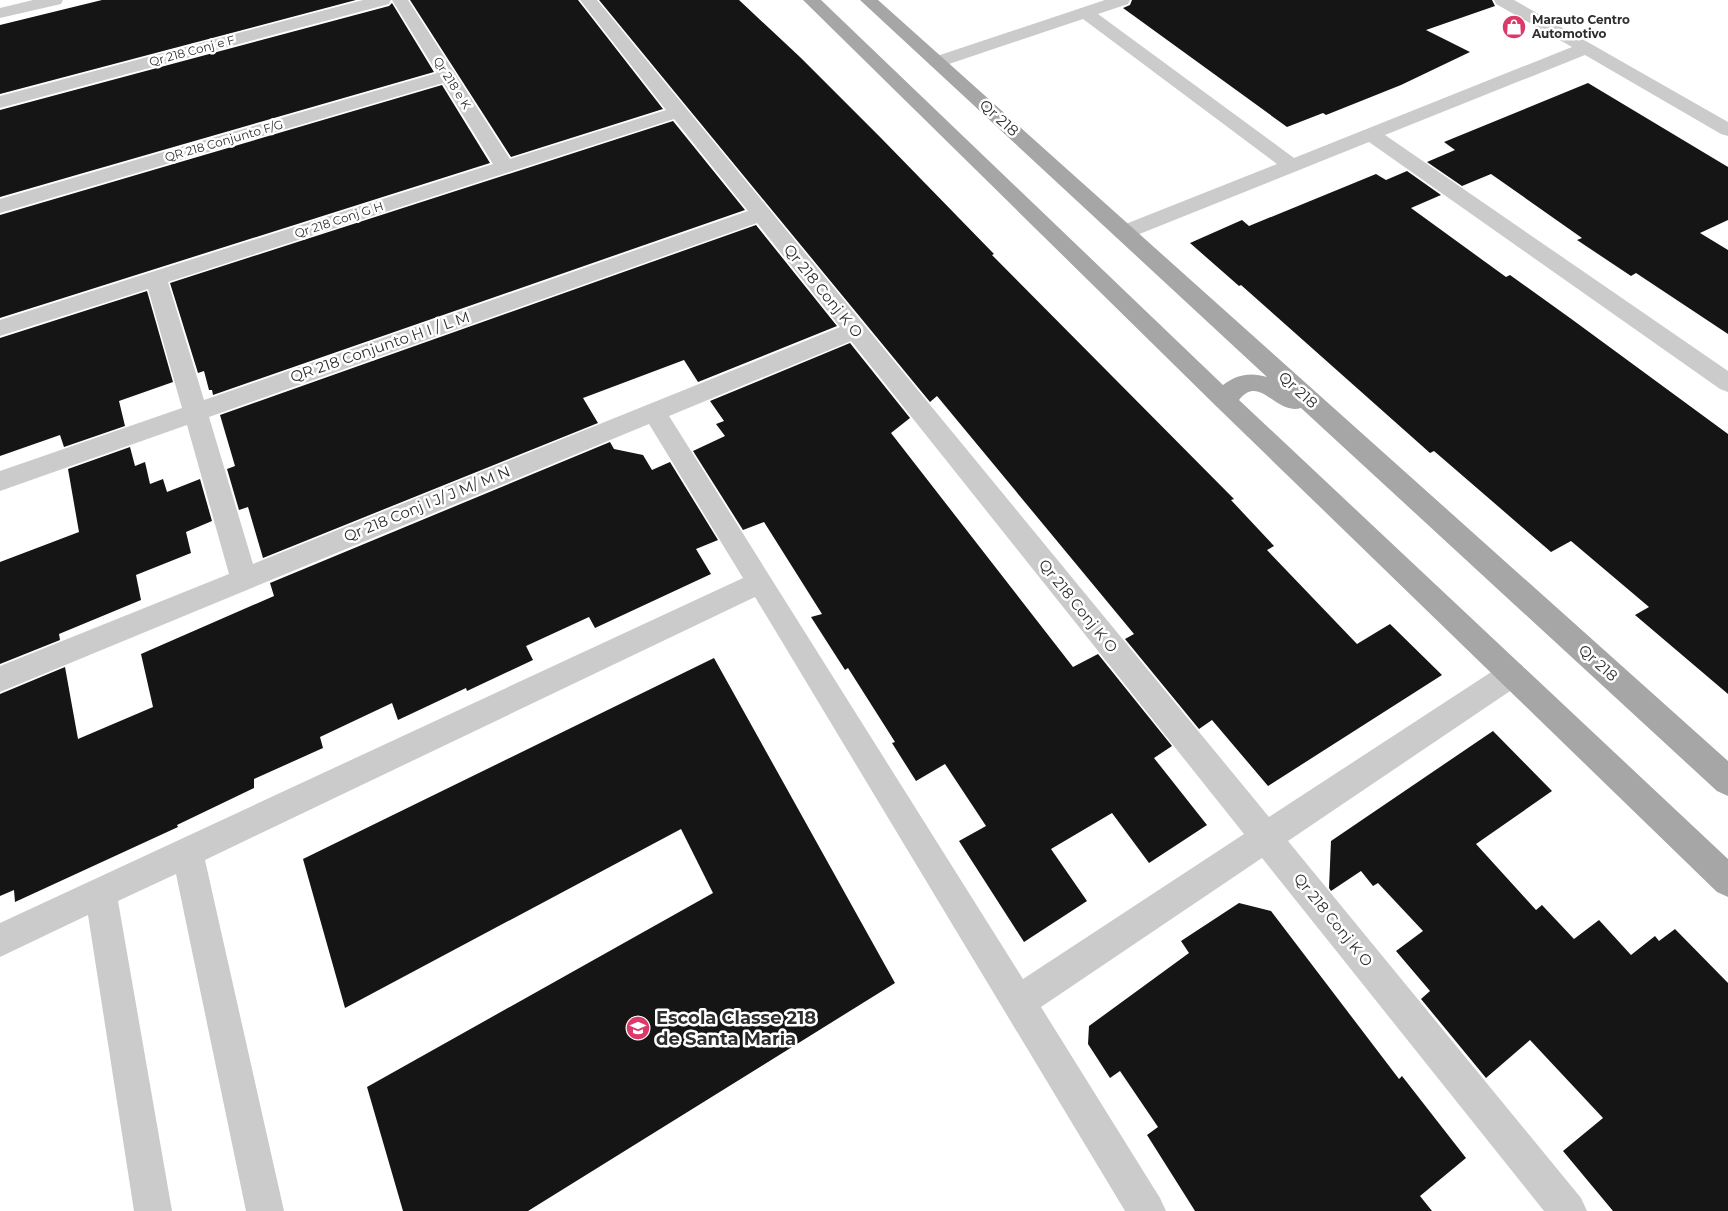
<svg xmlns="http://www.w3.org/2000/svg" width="1728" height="1211" viewBox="0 0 1728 1211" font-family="Montserrat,sans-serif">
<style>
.building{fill:#151515}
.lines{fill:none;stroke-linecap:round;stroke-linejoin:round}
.minor{fill:#cbcbcb;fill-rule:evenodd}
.major{fill:#a6a6a6;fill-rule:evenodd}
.labels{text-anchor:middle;stroke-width:5;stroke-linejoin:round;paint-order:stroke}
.far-poi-label{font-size:12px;font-weight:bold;fill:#2e2e2e;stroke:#fff;text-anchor:start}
.far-street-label{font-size:12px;fill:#2e2e2e;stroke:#fff}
.street-label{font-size:15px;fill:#2e2e2e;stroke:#fff}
.near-poi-label{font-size:18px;font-weight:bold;fill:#2e2e2e;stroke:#fff;text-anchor:start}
</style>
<rect width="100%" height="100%" fill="#fff"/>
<!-- building -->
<path class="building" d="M102,0H356L0,94V25Z
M410,0H578L663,109L511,157Z
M599,0H739L801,58L881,138L994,254L992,255L1234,499L1231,500L1274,546L1267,550L1357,644L1390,624L1442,675L1268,786L1212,720L1199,729L1125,639L1134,634L937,396L930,402Z
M1132,0H1492L1495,6L1426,30L1470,52L1401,85L1326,115L1323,113L1287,127L1123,8L1130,5Z
M392,3L434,72L0,197V110L389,6Z
M1588,83L1728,167V220L1700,233L1728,250V334L1636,273L1631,276L1577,240L1582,238L1491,174L1462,186L1427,162L1455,150L1444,142Z
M442,85L490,163L0,318V215Z
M673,121L745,210L213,395L212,390H209L204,371L198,373L170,283Z
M1407,171L1441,195L1411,208L1506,277L1510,275L1570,318L1728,434V694L1635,615L1649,607L1571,541L1551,552L1434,451L1430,453L1241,285L1239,286L1190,243L1242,220L1249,226L1376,174L1386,180Z
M756,225L837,326L698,382L684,360L583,398L598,423L263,558L248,507L239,510L227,469L235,466L220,415Z
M147,291L173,382L119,401L125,426L64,447L60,435L0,456V338Z
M850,343L910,418L891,433L1073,667L1098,654L1172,746L1154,758L1207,825L1149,863L1112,813L1051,849L1087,901L1024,942L959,841L986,826L945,764L916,781L892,743L895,742L848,668L845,670L811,617L822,614L764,522L743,530L693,451L725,436L716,424L724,421L710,401Z
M610,442L614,449L643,455L652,470L670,462L718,540L696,549L711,574L595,628L589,617L526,646L533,660L467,691L466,688L398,720L392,703L320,737L323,748L254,779V788L177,825L178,827L15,902L14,890L0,896V694L65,667L78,739L153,707L141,654L274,596L270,583Z
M130,447L135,466L145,462L150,484L163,479L167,492L200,479L212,521L186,532L191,553L136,575L141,600L59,634L60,640L0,664V562L79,532L68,469Z
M714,658L895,983L528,1211H403L367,1087L713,893L681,829L345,1008L303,859Z
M1493,731L1552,791L1476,844L1536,910L1542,905L1574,939L1599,920L1631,955L1655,936L1659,941L1675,929L1728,983V1211H1613L1563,1151L1603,1118L1530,1040L1486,1078L1421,999L1430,991L1396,951L1423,931L1378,883L1373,886L1361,871L1331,891L1329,888L1331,841Z
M1239,903L1271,911L1399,1079L1402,1076L1466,1158L1420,1196L1432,1211H1195L1147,1135L1158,1127L1120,1071L1110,1078L1088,1044L1089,1026L1189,953L1181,941Z"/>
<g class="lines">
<!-- minor -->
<path class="minor" d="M33,0H63L61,4L0,18V8Z
M363,0H391L389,4L0,108V96Z
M392,0H408L510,159L666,110L580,0H597L1269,817L1502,665L1512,661L1522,665L1526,674L1522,683L1288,841L1581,1198L1587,1211H1544L1262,858L1041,1007L1160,1198L1166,1211H1125L755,597L205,860L284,1211H246L176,874L118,901L172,1211H134L88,915L0,957V923L743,578L649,424L0,692V666L229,574L187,425L0,491V471L182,408L148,289L0,336V320L493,164L443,83L0,213V199L437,73ZM674,119L748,211L204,400L168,282ZM757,223L840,327L253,564L209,417ZM851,341L1244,834L1023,979L669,416Z
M1105,0H1130L1128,4L1098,14L1294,158L1572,47L1496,4L1494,0H1514L1728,122V136L1721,134L1585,55L1385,135L1728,371V392L1720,389L1369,142L1132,237L1125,239L1118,237L1114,232L1118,227L1277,164L1083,19L943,66L937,67L931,66L928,62L931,58Z"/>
<!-- major -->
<path class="major" d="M803,0H821L1223,385C1237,374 1251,372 1267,377L860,0H878L1728,761V796L1717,791L1301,408C1276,416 1260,373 1239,400L1728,859V897L1717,892L1217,407Z"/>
</g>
<!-- icons -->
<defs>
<g id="shop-disc" transform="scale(1.25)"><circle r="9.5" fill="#dc396b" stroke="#fff"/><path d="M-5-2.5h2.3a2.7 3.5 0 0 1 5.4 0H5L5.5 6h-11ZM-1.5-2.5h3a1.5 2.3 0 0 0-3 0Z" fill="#fff"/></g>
<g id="school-disc" transform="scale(1.25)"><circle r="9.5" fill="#dc396b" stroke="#fff"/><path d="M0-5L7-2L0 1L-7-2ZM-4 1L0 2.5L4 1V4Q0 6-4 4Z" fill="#fff"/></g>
</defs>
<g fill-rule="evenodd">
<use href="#shop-disc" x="1514" y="27"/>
<use href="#school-disc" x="638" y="1028"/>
</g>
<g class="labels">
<!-- far-poi labels -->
<g class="far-poi-label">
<text x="1532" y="24">Marauto Centro<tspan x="1532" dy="14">Automotivo</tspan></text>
</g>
<!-- far-street labels -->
<g class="far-street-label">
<text transform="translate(192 51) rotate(-15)" y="4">Qr 218 Conj e F</text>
<text transform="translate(452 83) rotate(58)" y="4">Qr 218 e K</text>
<text transform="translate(224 141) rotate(-16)" y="4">QR 218 Conjunto F/G</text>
<text transform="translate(339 220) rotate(-18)" y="4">Qr 218 Conj G H</text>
</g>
<!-- street labels -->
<g class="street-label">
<text transform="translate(999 118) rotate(42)" y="5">Qr 218</text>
<text transform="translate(823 291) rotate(51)" y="5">Qr 218 Conj K O</text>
<text transform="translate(380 347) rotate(-19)" y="5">QR 218 Conjunto H I / L M</text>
<text transform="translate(1298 390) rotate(42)" y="5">Qr 218</text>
<text transform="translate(427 504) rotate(-22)" y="5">Qr 218 Conj I J/ J M/ M N</text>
<text transform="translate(1078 606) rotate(51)" y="5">Qr 218 Conj K O</text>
<text transform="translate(1598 663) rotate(42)" y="5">Qr 218</text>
<text transform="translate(1333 920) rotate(51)" y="5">Qr 218 Conj K O</text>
</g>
<!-- near-poi labels -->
<g class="near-poi-label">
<text x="656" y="1024">Escola Classe 218<tspan x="656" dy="21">de Santa Maria</tspan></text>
</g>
</g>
</svg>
